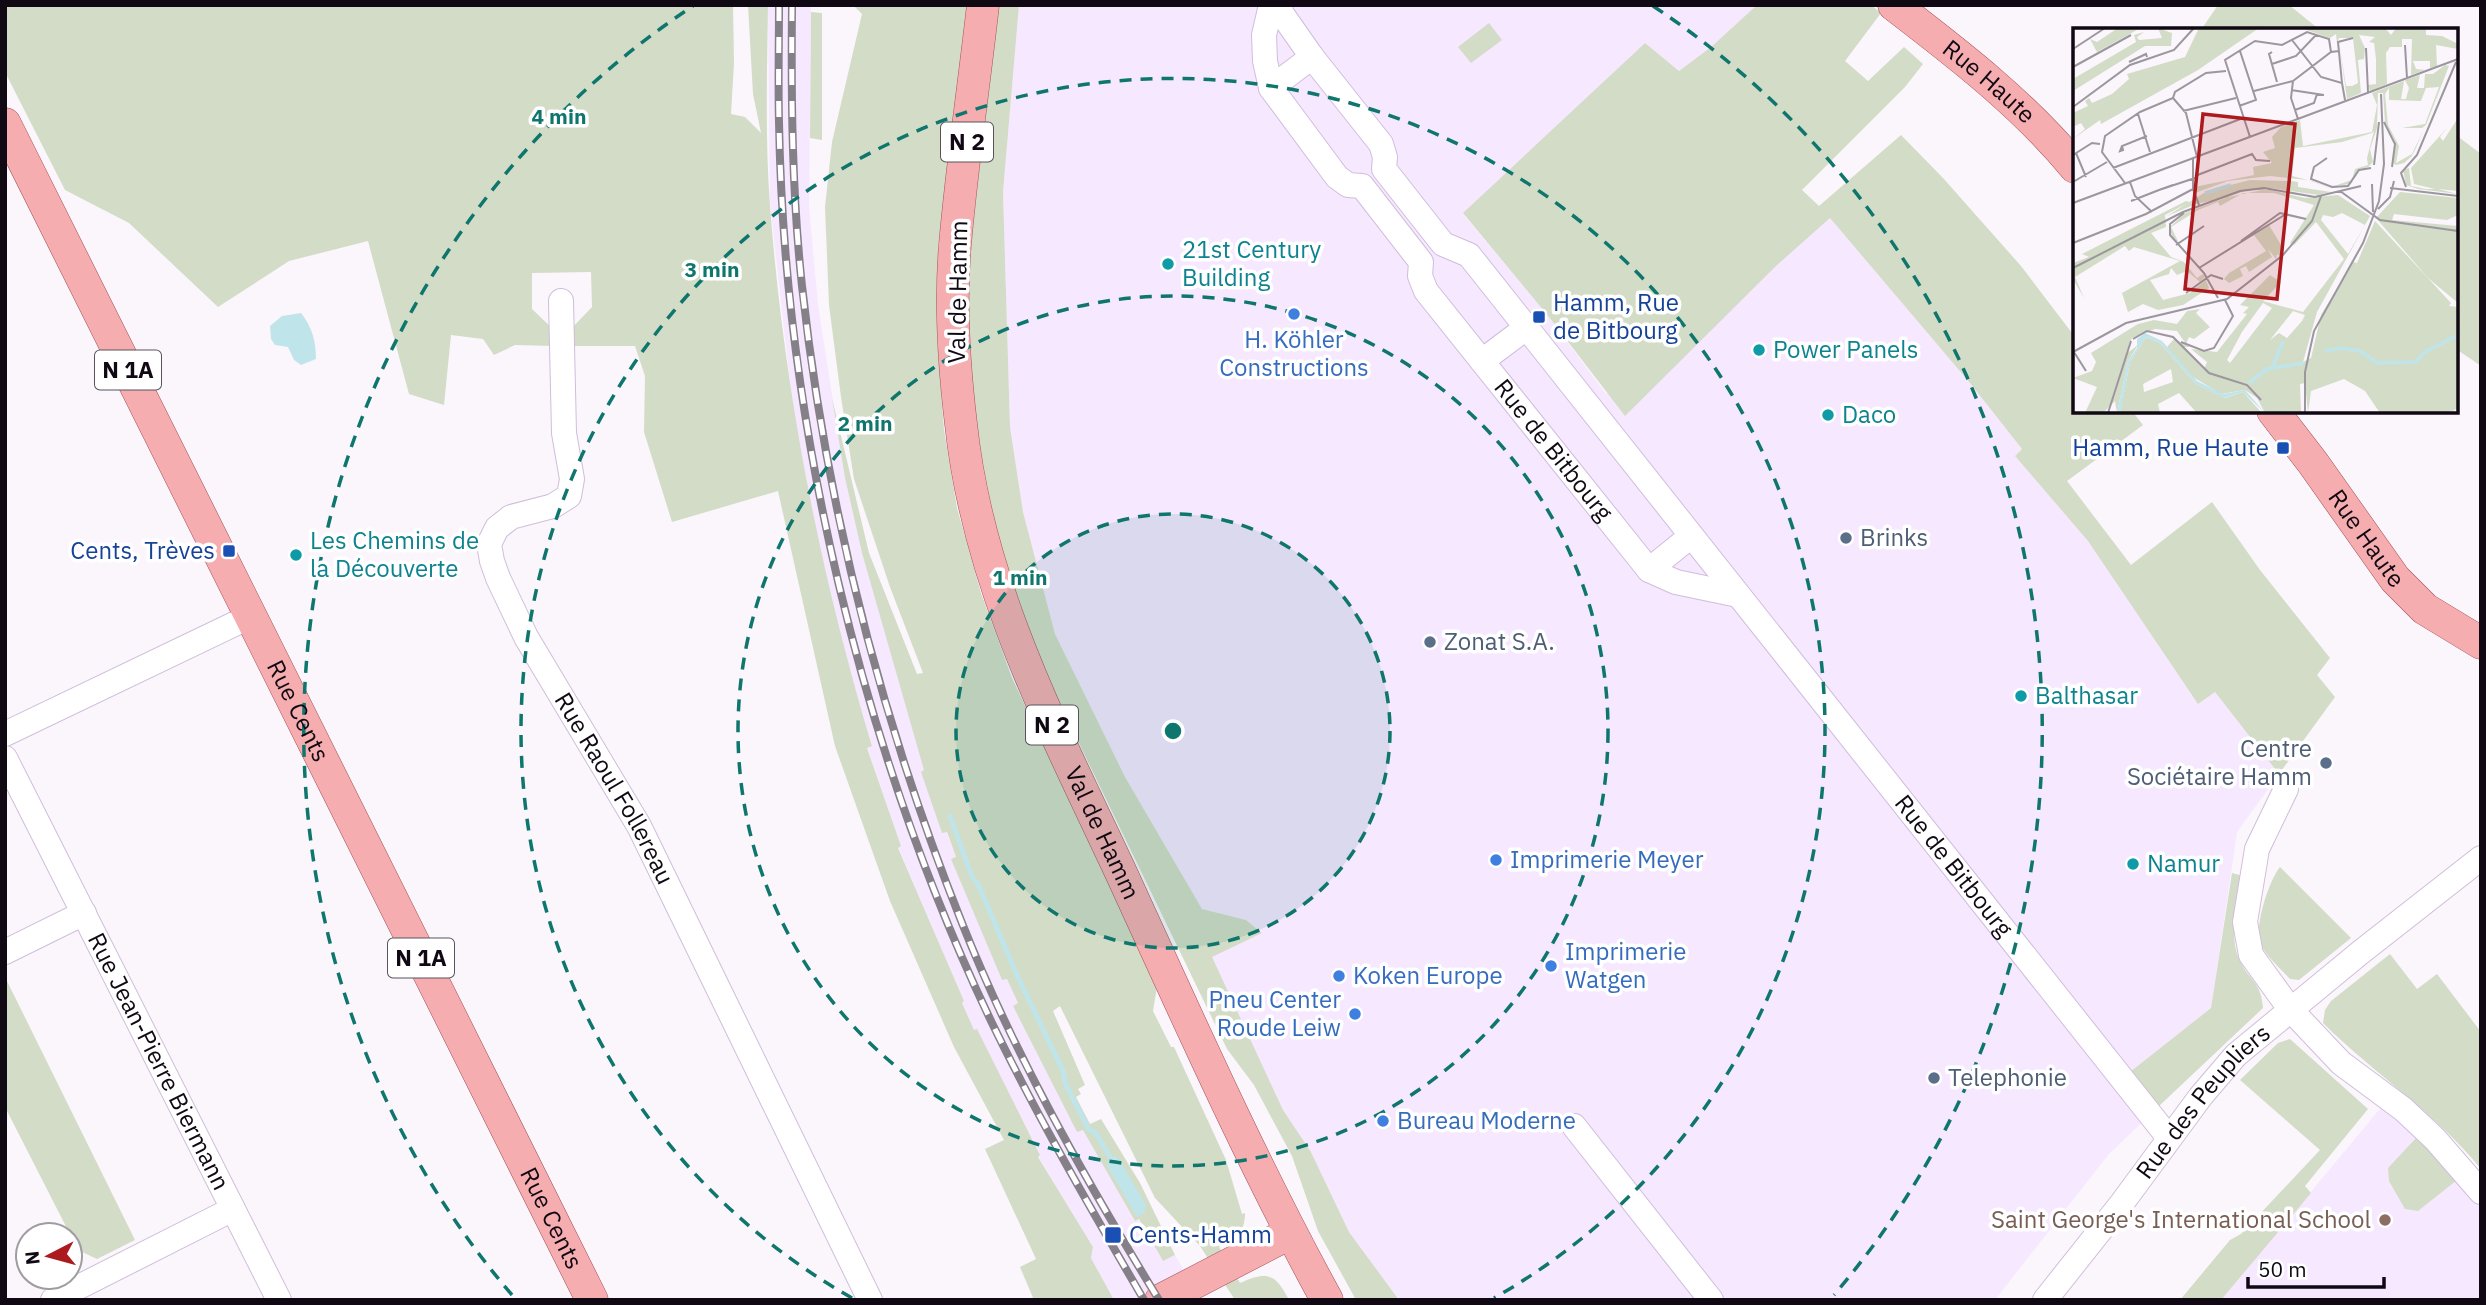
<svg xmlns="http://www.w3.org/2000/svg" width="2486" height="1305" viewBox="0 0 2486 1305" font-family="'IBM Plex Sans',sans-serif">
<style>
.built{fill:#f6e8ff}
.green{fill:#d3dcc6}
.water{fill:#bfe5eb}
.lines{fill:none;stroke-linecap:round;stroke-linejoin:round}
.stream{stroke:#bfe5eb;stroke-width:5}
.minor-casing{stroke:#d0bddb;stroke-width:26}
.major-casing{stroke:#a25057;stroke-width:33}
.minor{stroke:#fff;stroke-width:24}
.major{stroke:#f6adb0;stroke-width:32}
.rail-casing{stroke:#858088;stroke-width:8}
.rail{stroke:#fff;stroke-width:5;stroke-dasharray:16;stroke-linecap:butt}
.ring{fill:none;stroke:#0f766e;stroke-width:3.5;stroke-dasharray:12 9}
.culture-dot{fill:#0f9aa8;stroke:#fff;stroke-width:2.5}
.shop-dot{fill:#3f7fe0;stroke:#fff;stroke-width:2.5}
.transit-dot{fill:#1a4fb4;stroke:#fff;stroke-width:2.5}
.service-dot{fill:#5c6f8a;stroke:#fff;stroke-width:2.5}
.education-dot{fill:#8d6e63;stroke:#fff;stroke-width:2.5}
.labels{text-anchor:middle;stroke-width:7;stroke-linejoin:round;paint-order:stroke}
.shield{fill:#fff;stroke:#58535a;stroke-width:2}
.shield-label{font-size:23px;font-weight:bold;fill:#100913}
.street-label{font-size:24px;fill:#100913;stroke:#fff}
.culture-label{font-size:24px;fill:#0d838f;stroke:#fff;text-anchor:start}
.transit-label{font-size:24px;fill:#164399;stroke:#fff;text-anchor:start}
.shop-label{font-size:24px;fill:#366cbe;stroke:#fff;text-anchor:start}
.service-label{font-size:24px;fill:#4e5e75;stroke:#fff;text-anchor:start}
.education-label{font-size:24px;fill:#785e54;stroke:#fff;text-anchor:end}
.inset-river{fill:none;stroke:#bfe5eb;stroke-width:3.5}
.inset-road{fill:none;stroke:#9c979f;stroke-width:2}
.view{fill:#ac1a1e;fill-opacity:0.15;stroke:#ac1a1e;stroke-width:3.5}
.inset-edge{fill:none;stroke:#100913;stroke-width:3.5}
.centre{fill:#0f766e;stroke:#fff;stroke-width:3.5}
.ring-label{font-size:21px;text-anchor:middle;font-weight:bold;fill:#0f766e;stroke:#fff;stroke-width:7;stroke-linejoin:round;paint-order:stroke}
</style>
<rect width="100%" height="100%" fill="#faf6fc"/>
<!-- built -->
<path class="built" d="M768,5H811L809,207L818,305L845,478L862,553L925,771L922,772L942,832L946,831L956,857L952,859L1002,980L1007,978L1018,1003L1014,1006L1077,1132L1083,1129L1135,1221L1138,1219L1163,1261L1175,1255L1201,1300H1114L1091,1258L1093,1247L1038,1156L1040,1154L977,1030H974L961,1002L964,1001L898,847L901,846L867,747L872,745L849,668L814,524L792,401L770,203Z
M1019,5H1757L1711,47L1679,71L1645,43L1463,214L1549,317L1606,394L1776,266L1830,218L1970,383L2022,449L2015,456L2088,541L2198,704L2215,692L2279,774L2237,832L2211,1008L2130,1072L2158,1107L2108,1155L1995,1300H1399L1349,1232L1311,1152L1283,1110L1211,957L1262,932L1246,920L1202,909L1125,777L1055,634L1023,512L1010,427L1003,192Z
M2389,1098L2481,1192V1300H2221Z"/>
<!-- green -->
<path class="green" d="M5,5H733L734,63L731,114L745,117L761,133L753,94L748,5H768C767,72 765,140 770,206C784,390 819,570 872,746L867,748L901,846L898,848L964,1001L962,1003L974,1030L977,1029L1040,1155L1038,1157L1093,1247L1091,1258L1114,1300H1034L1020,1267L1036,1259L985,1149L1004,1140L954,1047L890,901L835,746L778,491L672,522L644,432L645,376L635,346H571L570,330L592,307L591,272L532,273V309L555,331V346L515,345L494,355L483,339L451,335L444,405L409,394L368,241L289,261L218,307L129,223L65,190L5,72Z
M853,5H967L938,248L937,336L944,430L957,508L981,593L1012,678L1157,987L1153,1011L1171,1047H1174L1226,1160L1242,1214L1245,1213C1245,1234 1235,1237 1219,1247L1240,1283C1267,1271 1275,1273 1289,1300H1235L1200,1246L1155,1198L1060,1006L1053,1011L1085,1085L1078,1089L1081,1094L1076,1097L1090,1124L1101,1119L1140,1183L1175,1255L1163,1261L1139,1219L1135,1221L1083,1130L1077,1132L1013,1006L1018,1003L1007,979L1002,980L951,859L956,857L947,832L942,833L921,772L924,770L862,553L845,478L832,398L869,553L917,674L923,673L890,587L854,479L841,397L829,305L825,207L832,142L862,14Z
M999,5H1019L1003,192L1010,427L1023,512L1055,634L1125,777L1202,909L1246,920L1262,933L1212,957L1283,1110L1311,1152L1349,1232L1399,1300H1356L1318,1231L1292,1156L1254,1085L1227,1049L1032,646C987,519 961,384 971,249C978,168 990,86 999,5Z
M1757,5H1871L1881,13L1845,61L1868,81L1904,47L1923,64L1905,87L1802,190L1819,206L1901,135L1943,178L2021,266L2075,337V411H2132L2143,425L2067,481L2131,565L2212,502L2260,570L2330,658L2317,675L2335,697L2279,774L2215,692L2198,704L2088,541L2015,456L2022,449L1970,383L1830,218L1776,266L1625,416L1549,317L1463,213L1645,43L1679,71L1711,47Z
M2218,5H2289L2320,30H2201Z
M811,12L822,13V140L810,138Z
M1489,23L1502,40L1471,63L1458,47Z
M2456,135L2481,154V366L2456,349Z
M2280,867L2351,938L2299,980L2290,979C2281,969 2267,957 2261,945C2253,929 2269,880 2280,867Z
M2232,873L2243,876C2239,902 2228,934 2239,959C2249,981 2261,981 2263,1008L2158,1107L2130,1072L2211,1008Z
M2390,954L2417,989L2437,974L2481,1032V1169C2435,1112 2374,1074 2323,1023L2325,1010L2331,1001Z
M5,977L135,1240L97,1259L78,1250L5,1107Z
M2290,1039L2368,1109L2305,1186L2311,1193L2221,1300H2180L2230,1240L2241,1234L2320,1150L2240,1080L2278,1043Z
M2417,1137L2457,1180L2418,1211L2405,1209L2389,1181L2388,1168Z"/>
<!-- water -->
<path class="water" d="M301,313C312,327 316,341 316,359L301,365L294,360L288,347L275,345L271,339L270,326L282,316Z
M1115,1156L1119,1159L1146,1205L1144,1213L1137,1217L1107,1166L1110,1157Z"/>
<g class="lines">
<!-- stream -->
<path class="stream" d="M950,816L972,877L978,884L1016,973L1064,1073L1065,1083L1089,1130L1095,1132L1110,1157"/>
<!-- minor casing -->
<g class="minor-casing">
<g id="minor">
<path id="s1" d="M1271,5L1264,35L1265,61L1271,88L1337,177L1348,185L1362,186L1421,262L1420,276L1426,291L1649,570L1676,582L1738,595"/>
<path id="s2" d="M1279,5L1282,14L1312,57L1381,144L1385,157L1384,169L1443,244L1469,255L2169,1138"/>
<path d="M1271,88L1312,57"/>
<path id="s3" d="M561,301L564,433L572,479L569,496L553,506L511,517L497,528L489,544L492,561L498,578L526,637L639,826L870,1300"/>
<path d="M1482,361L1526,328"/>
<path d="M1649,570L1691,536"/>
<path d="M5,734L251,616"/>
<path id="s4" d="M5,758L279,1300"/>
<path d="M2286,789L2257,849L2245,922L2251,955L2290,1009L2341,1063L2403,1109L2435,1139L2481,1192"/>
<path d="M5,952L84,913"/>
<path d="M1574,1126L1711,1300"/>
<path d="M53,1300L233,1209"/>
<path id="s5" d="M2045,1300L2122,1203L2201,1096L2236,1055L2361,952L2481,858"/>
</g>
</g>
<!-- major casing -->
<g class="major-casing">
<g id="major">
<path id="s6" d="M983,5C974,85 962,165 955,245C950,304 954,366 961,424C978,587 1055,731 1123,877C1188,1019 1252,1163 1327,1300"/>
<path id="s7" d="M1894,5C1958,54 2024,105 2075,167"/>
<path id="s8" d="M5,124L592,1300"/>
<path id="s9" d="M2273,411L2313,463L2395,579L2425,609L2481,643"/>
<path d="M1161,1300L1290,1233"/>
</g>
</g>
<!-- minor -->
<use href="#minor" class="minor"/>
<!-- major -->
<use href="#major" class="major"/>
<!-- rail casing -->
<g class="rail-casing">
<path id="rail" d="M779,5C779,44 778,83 779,122C784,423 862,752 992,1023C1038,1118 1091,1209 1144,1300
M792,5C791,99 792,193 802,286C826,506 880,718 962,923C1014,1054 1085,1179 1159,1300"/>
</g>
<!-- rail -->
<use href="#rail" class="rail"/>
</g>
<!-- distance rings -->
<circle cx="1173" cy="731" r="217" fill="#0f766e" fill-opacity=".12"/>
<g class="ring">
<circle cx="1173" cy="731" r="217"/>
<circle cx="1173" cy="731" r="435"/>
<path d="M852 1298A652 652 0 1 1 1494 1298"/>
<path d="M512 1295A869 869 0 0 1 693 6M1653 6A869 869 0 0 1 1834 1295"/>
</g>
<!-- markers -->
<g class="culture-dot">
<circle cx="1168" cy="264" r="7"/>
<circle cx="1759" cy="350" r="7"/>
<circle cx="1828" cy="415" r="7"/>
<circle cx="296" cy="555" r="7"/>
<circle cx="2021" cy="696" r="7"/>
<circle cx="2133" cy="864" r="7"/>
</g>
<g class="shop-dot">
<circle cx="1294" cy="314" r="7"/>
<circle cx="1496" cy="860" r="7"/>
<circle cx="1551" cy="966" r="7"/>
<circle cx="1339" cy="976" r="7"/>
<circle cx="1355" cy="1014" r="7"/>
<circle cx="1383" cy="1121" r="7"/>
</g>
<g class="transit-dot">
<rect x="1532" y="310" width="14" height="14" rx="3.5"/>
<rect x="2276" y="441" width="14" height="14" rx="3.5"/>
<rect x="222" y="544" width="14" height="14" rx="3.5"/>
<rect x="1104" y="1226" width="18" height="18" rx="3.5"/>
</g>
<g class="service-dot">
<circle cx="1846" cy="538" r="7"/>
<circle cx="1430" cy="642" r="7"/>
<circle cx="2326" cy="763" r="7"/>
<circle cx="1934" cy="1078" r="7"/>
</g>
<circle class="education-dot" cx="2385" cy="1220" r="7"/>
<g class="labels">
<!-- shield labels -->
<g class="shield">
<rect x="941" y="122.5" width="52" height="39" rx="5"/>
<rect x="95" y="350.5" width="66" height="39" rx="5"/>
<rect x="1026" y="705.5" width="52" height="39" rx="5"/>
<rect x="388" y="938.5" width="66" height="39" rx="5"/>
</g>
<g class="shield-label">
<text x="967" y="150">N 2</text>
<text x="128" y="378">N 1A</text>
<text x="1052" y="733">N 2</text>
<text x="421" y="966">N 1A</text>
</g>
<!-- street labels -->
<g class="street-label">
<text dy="8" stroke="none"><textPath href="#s7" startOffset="122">Rue Haute</textPath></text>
<text transform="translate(958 292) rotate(-89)" y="8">Val de Hamm</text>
<text dy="8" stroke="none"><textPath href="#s1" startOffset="553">Rue de Bitbourg</textPath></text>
<text dy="8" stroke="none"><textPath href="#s9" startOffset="158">Rue Haute</textPath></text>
<text dy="8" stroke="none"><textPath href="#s8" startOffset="656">Rue Cents</textPath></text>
<text dy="8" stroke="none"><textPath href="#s3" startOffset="570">Rue Raoul Follereau</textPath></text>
<text dy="8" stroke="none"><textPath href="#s6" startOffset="856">Val de Hamm</textPath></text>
<text dy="8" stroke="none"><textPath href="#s2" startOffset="1102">Rue de Bitbourg</textPath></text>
<text dy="8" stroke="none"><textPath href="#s4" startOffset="340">Rue Jean-Pierre Biermann</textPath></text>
<text dy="8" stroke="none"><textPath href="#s5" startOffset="254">Rue des Peupliers</textPath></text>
<text dy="8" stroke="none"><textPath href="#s8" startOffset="1223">Rue Cents</textPath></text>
</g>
<!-- culture labels -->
<g class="culture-label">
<text x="1182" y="258">21st Century<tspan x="1182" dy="28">Building</tspan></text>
<text x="1773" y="358">Power Panels</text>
<text x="1842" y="423">Daco</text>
<text x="310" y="549">Les Chemins de<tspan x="310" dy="28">la Découverte</tspan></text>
<text x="2035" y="704">Balthasar</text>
<text x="2147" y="872">Namur</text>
</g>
<!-- transit labels -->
<g class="transit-label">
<text x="1553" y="311">Hamm, Rue<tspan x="1553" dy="28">de Bitbourg</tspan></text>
<text x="2269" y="456" text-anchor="end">Hamm, Rue Haute</text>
<text x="215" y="559" text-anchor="end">Cents, Trèves</text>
<text x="1129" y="1243">Cents-Hamm</text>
</g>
<!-- shop labels -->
<g class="shop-label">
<text x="1294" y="348" text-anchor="middle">H. Köhler<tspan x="1294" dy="28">Constructions</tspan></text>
<text x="1510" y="868">Imprimerie Meyer</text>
<text x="1565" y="960">Imprimerie<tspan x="1565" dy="28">Watgen</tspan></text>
<text x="1353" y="984">Koken Europe</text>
<text x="1341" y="1008" text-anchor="end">Pneu Center<tspan x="1341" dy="28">Roude Leiw</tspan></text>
<text x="1397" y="1129">Bureau Moderne</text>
</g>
<!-- service labels -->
<g class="service-label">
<text x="1860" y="546">Brinks</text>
<text x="1444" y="650">Zonat S.A.</text>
<text x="2312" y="757" text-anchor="end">Centre<tspan x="2312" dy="28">Sociétaire Hamm</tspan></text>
<text x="1948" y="1086">Telephonie</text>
</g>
<!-- education labels -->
<g class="education-label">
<text x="2371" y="1228">Saint George's International School</text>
</g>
</g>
<!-- overview -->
<g transform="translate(2073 28)">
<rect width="385" height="385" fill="#faf6fc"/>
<path d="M45,0L64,2L24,24L17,11L24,14ZM85,0L99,5L98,18H72L0,63V51L63,14L61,7L71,4L64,9L66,12L89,10ZM133,0H186L125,42L28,96L27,92L0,111L12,101L8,95L0,99V85L15,78L12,73L16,70L19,75L39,66L56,51L54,46L112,29L125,2ZM228,0H312L318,7L323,0H353V7L369,8L385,16V21L363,17L364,38L357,40V33H340L343,41L352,42L338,47L339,11H329V19H317L313,25L314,56L297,63L295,57L303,56V31L301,15L296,14L302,9L286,7L292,20L291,31L285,32L288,65L274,71L266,14L267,12H270L266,14L273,58H279L285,55L280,10H266L264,16L263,6L257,10ZM372,37L376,38L353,97L349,100H329L352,96L366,59L353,60L348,73L316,72V60L312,66L315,97L326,118L323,135L339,126L351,101L342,122L338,129L331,135L323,137L320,135L322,113L312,94L310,65H305L304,100L297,121L300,134L295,139L286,141L278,156L261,158L279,152L282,141L295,137L294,130L301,103L299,105L269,114L222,120L219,148L239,153L262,162L235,152L197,148L155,153L122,165L121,159L181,147L180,139L199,135L190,124L202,120L199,109L208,99L227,92L230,118L299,104L304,77L299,65L288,69L331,53L328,71H333L336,60L332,52L347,47L344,60H351L352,46H360ZM385,90V163L365,161L385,166L345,161L333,157L330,142L336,140L338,158L353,161H362L341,156L338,140L374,100L367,109L370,113ZM177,152L218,153L225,154V159L258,164L245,167L198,160L123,176L94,188L134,163ZM174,162H197L232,170L265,167L297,188L244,284L230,334L238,330L248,287L280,234L284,235L302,193L378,275L376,278L385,279V380L376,385H307L292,363L271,351L238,363L235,385L232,355L227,356L228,385H192L184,370L172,362L148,366L115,346L94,319L101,311L117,319H110L131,341L134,334L118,321L144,324L174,286L170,285L176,279L167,277L197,247L208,254L190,273L230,284L271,231L243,194L221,217L217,215L241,177L201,165H170L147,178L145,174L125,182L98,199L105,213H101L96,200L112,185ZM269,185L292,197L275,226L248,192L250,187L260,189ZM190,275L199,280L157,335L154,332L169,304ZM220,283L232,287L229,293L214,310L206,305L197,312ZM327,164L385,170V187L374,192L321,186L319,192L385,198V275L355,250L303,190ZM113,173L117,174L92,187L93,199L78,205L98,229L111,234L124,250L130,246L132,249L127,254L114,243L104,247L98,240L96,246L77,252L90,272L117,265L133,252L136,260L110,277L85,282L70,276L55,284L49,265L107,233L61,219L56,223L52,218L2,249L11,270L0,251V235L16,229L9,226ZM196,197L211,222L207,228L204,226L203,231L195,221L199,229L176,244L173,238L167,241L170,248L156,255L151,251L156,245L193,223L181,207ZM127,281L123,285L137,299L121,311L116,309L113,316L104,303L82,301L59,310L53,326L65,317L55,333L44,385L42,373L30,385H12L24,359L0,350L19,343L23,334L18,325L65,296L81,292L104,296L114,283ZM73,309L87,315L123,356L152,370L170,364L189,385H124L106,365L85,376L87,385H47L57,334ZM98,341L100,354L71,364L70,356Z" fill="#d3dcc6" fill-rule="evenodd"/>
<path d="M72,305L89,313L124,353L150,366L172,362L192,385L170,364L151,370L123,356L87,315L73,309L57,334L48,382L44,385L55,333L64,320V311Z" fill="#bfe5eb"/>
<path class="inset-river" d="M132,165L158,157M252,323L267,320L287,323L304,335L343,334L352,324L385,307M200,338L210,313M176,355L194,341L231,335"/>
<path class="inset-road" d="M219,12L248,49L269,55L272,72M332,17L334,50M293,20L295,64M0,21L32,0M199,24L196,26L204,54M56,34L73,26L74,29M199,36L223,28L243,7M0,39L58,7M269,55L265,14L280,10M218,62L251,67M181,63L220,53M100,70L113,85L124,129M166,78L183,72L167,23M0,79L57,37L101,22L121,0M222,82L241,75L244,66M110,83L163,70M65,86L77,124M225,91L218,70L220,53L258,24L266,23M311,94L322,116L319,139M177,109L152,32L182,13L209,17L234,4L256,11L258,24M49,118L47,123L50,122L49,118L74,108M3,125L13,149M0,127L19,115L27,116M120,130V161L126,177M254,130L241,139L238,151L259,159L275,158L286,142L298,140M301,137L306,94M40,140L170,90M122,148L179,126L183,132L197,133M0,154L34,134M57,154L62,168L79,184M52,155L29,124L32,108L67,84L100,70L102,64L133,45L153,43M299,156L300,184M100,157L86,162L122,150M333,159L328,145L344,127L383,34M317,160L385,168M267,163L307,192L385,203M58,173L86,162M0,175L385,31M305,181L317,169L321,153M111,185L97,196V207L131,245L145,270M168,213L207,185L233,191M0,215L73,186L120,161M103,217L131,198M0,240L110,184L167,163L191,160L242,169L288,158M126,240L213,186M113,265L138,247L150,251M60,311L74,303L100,309L136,345L174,357L188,372M108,314L131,323L141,320L160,288L152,272M0,324L53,295L154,271L210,227L239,193L248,168M1,324L13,343M35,385L58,313M232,385V344L241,303L290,215L306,173L311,136L308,66"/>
<path class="view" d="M130,86L222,96L204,271L112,261Z"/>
<rect width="385" height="385" class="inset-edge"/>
</g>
<circle cx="1173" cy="731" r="10" class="centre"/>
<g class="ring-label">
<text x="559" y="124">4 min</text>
<text x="712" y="277">3 min</text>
<text x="865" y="431">2 min</text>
<text x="1020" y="585">1 min</text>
</g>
<!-- border -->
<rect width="2486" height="1305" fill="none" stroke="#100913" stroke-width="14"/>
<!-- north arrow -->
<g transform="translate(49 1256) rotate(264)"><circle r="33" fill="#ffffff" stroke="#9f9da1" stroke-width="2"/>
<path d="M0-5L12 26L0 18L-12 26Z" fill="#ac1a1e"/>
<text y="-10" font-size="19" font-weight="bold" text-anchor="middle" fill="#100913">N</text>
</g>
<!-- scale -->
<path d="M2248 1277v10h136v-10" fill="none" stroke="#100913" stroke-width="3.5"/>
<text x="2258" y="1277" font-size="21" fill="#100913" stroke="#ffffff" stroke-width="5" paint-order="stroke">50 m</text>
</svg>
